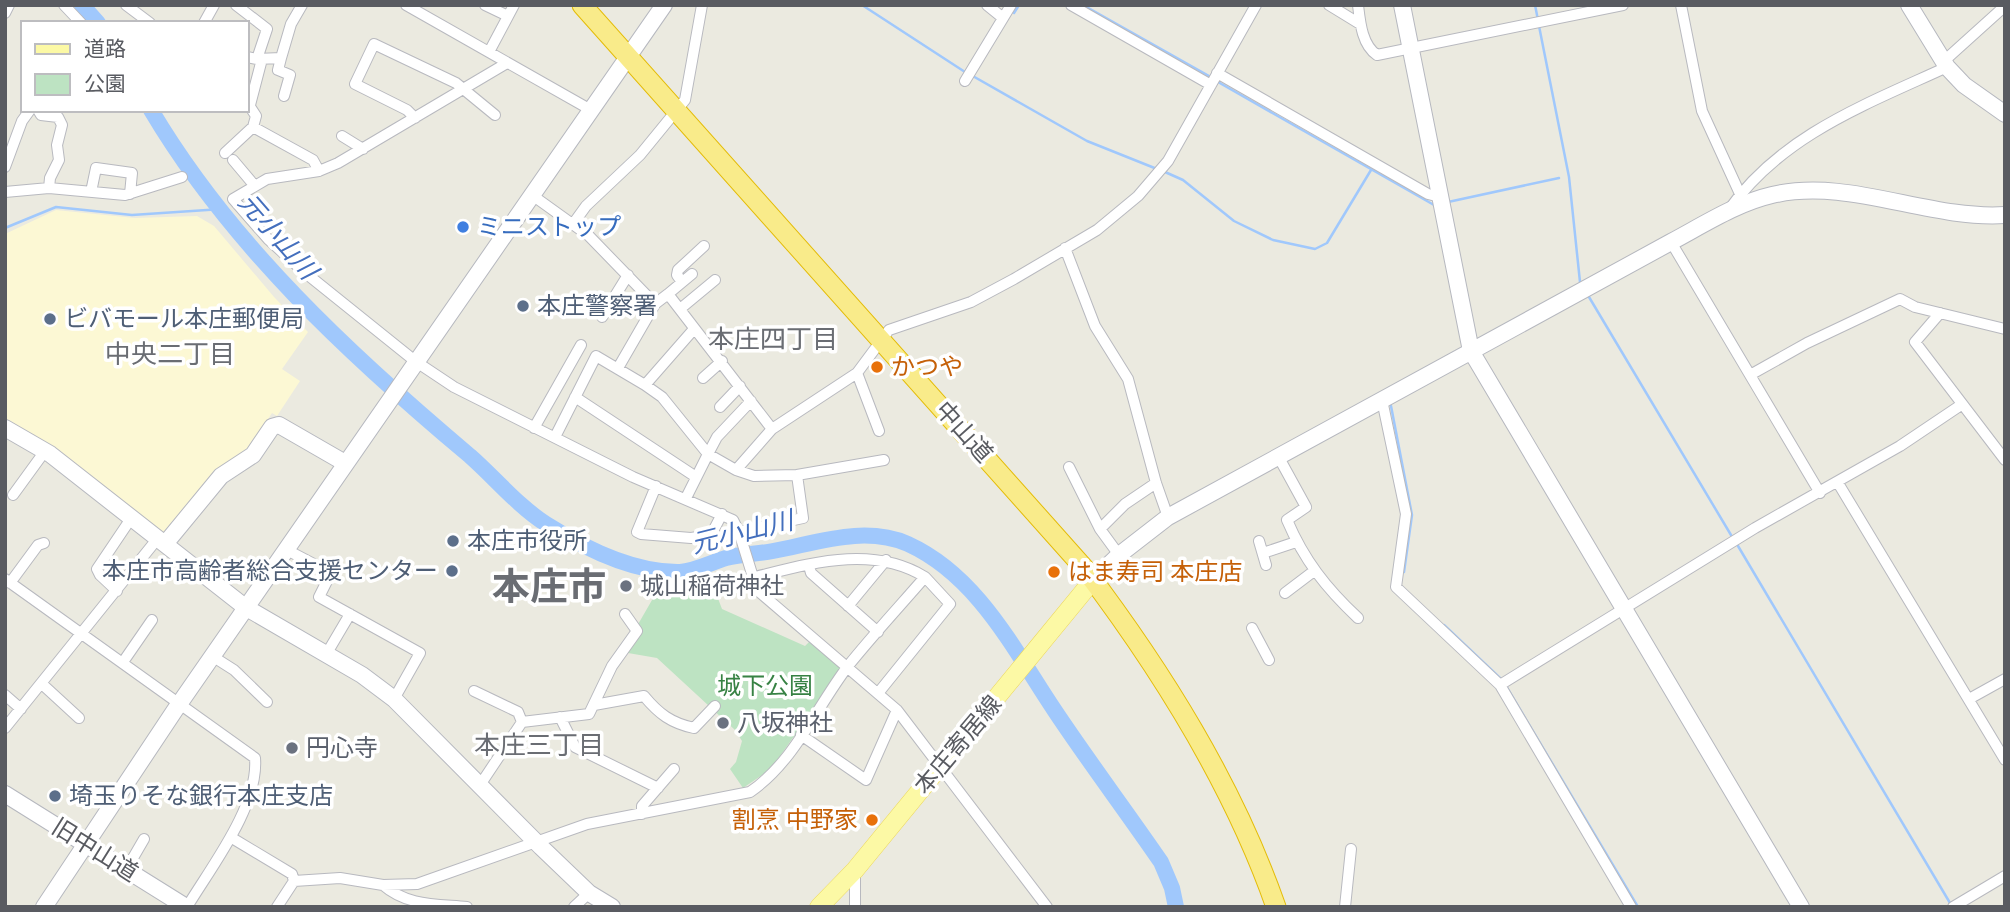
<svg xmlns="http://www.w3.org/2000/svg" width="2010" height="912" viewBox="0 0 2010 912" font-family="'Varela Round','Noto Sans JP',sans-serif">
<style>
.commercial{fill:#fcf8d4}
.green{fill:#bde3c2}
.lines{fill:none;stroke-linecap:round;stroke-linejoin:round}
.stream{stroke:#a0c8fc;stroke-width:2.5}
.river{stroke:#a0c8fc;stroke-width:16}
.street-casing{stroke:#b8b9bf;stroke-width:12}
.secondary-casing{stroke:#b6b8bf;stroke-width:18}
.primary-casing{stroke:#ecd659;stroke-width:19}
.highway-casing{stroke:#e4bc08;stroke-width:21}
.street{stroke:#fff;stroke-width:10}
.secondary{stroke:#fff;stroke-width:16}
.primary{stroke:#fcf9a5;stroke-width:18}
.highway{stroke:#f9eb8a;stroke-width:19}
.shop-dot{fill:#3f7fe0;stroke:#fff;stroke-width:2.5}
.service-dot{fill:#5c6f8a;stroke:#fff;stroke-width:2.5}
.food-dot{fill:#e8710a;stroke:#fff;stroke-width:2.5}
.worship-dot{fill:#6b7280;stroke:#fff;stroke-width:2.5}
.labels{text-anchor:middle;stroke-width:7;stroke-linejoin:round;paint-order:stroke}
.shop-label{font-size:24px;fill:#366cbe;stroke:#fff;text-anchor:start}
.service-label{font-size:24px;fill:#4e5e75;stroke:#fff;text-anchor:start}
.food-label{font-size:24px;fill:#c56008;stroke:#fff;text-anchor:start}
.street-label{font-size:24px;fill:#595b61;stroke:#fff}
.worship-label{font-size:24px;fill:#5b616d;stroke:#fff;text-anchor:start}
.park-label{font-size:24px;fill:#378244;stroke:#fff}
.water-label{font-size:26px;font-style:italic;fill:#446fbd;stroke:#fff}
.neighbourhood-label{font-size:26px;fill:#6a6d73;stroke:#fff}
.town-label{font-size:38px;font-weight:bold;fill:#6a6d73;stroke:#fff}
</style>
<rect width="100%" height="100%" fill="#ebeae0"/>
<!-- commercial -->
<path class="commercial" d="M56,210L135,218L197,216L214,226L274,297L308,332L282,369L300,381L277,416L272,413L246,453L165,536L5,423V234Z"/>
<!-- green -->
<path class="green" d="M711,580L722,609L805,646L811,640L841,669L771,769L743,788L730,769L736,762L742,741L735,730L657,658L628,653L633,633L663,581Z"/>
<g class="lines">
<!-- stream -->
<path class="stream" d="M862,5L965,72
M1083,5L1209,76
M1535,5L1538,20
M1014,13L1019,5
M1539,26L1569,177L1580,282
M971,75L1087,141L1157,169
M1218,82L1434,205
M1165,172L1183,180L1234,221L1273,240L1315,249L1327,243L1371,170
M1448,202L1559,178
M5,228L56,207L132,215L222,209
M1589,297L1731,535
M1391,406L1412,515L1404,572
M1738,546L1950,903
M1444,625L1500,678
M1506,686L1638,907"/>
<!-- river -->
<path class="river" d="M82,5L98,23
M151,110C231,245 351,356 470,456C495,478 518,506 546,524C584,548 634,573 680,572C695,571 712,562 726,558C742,554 758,554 773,551C817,543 864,525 908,544C978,576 1014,650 1055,711C1089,762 1126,811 1161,862L1172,888L1176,907"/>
<!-- street casing -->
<g class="street-casing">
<path id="street" d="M64,5L81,23
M126,5L150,23
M236,5L267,29L257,59L247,57
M406,5L591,110
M485,5L508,16
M987,5L1003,18
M1071,5L1211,85
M1329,5L1360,24
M1358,5C1360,22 1362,45 1377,55L1623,5
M1681,5L1702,111L1740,194
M5,13L9,5
M204,23L214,5
M489,52L514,5
M281,58L278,70L290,75L284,96
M257,59L281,58L291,24L302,5
M1944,61L2005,6
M507,63L338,163L319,171L267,179L233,199L268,239L303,271L415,361L454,387L633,477L733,520L739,532L757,590L897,710L1047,907
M1217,73L1428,194L1440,197
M965,81L1011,5
M247,102L256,116L253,127L313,160L319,171
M250,105L262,59
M38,110L41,115L58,117L62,125L57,145L59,160L50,178L49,188
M415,118L407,110L355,84L374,44L456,83L495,115
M342,136L363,149
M225,153L253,127
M233,160L254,185
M5,167L22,121L30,110
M5,192L49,188L125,195L182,177
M91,192L96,168L132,173L130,194
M532,195L589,236L655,304L668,294L772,429
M1728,211C1781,135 1867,104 1947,67
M573,224L586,206L640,155L685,100L702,5
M1671,242L1820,493
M1065,248L1095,326L1128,379L1156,483L1168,517
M682,282L677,275L678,270L704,246
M668,294L692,274
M680,309L715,280
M1940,313L1915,342L2005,460
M602,317L628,275
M618,368L655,304
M857,373L879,431
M1750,375L1807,343L1900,299L1915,307L2005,329
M703,378L722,361
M645,385L662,397L708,454L717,437L751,401
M575,397L696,477
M1382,400L1406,514L1396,587L1500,685L1631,907
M720,407L740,386
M534,428L581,345
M555,437L596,356L645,385L694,329
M1278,456L1306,507L1287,520C1304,560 1326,588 1358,618
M1069,467L1100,529L1119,555
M736,470L754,476L797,475L803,518L739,532
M797,475L884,460
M1838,483L2005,760
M656,486L637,532L641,534L691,538L711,535L722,514
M13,495L45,451
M686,498L708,454L736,470L772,429L857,373L889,330L971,302L1014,279L1097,230L1138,196L1168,161L1256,5
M1100,529L1125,504L1156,483
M1259,541L1266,565
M285,549L331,573L319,597L420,653L394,699
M1263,553L1296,542
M809,566L811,573L878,632
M5,579L255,758C259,806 211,867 187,907
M10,583L38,545L44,543
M117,591L100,575L97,569L132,517
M1285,593L1314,571
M848,606L886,560
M1252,628L1269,660
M327,653L350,614
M212,656L234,670L267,702
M123,662L152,620
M42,684L79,718
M1500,685L1755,528L1900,446L1961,405
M474,691L518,712L522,722
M879,692L950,604L925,577
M5,695L21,709
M1969,699L2005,679
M594,705L644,696C659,714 671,723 694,728L715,706
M560,717L575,747L658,788
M5,728L158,538
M801,735L866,780L897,710
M480,785L522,722L589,714L612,666L637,631L625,614
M642,814V806L674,769
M232,838L292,874L294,881
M126,870L144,839
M383,885C407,906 436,904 467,907
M277,907L294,881L340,878L383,885L417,884L587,824L750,792C794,762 816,708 848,666C872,636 899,607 925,577C871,544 809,564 751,578
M574,907L589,893
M855,907V870
M1345,907L1351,849
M1953,907L2005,876"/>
</g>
<!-- secondary casing -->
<g class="secondary-casing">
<path id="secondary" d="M1402,5L1471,351L1801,907
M1909,5L1947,67L1964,85L2005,114
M5,428L50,454L245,607L362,675L394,699L541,847L589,893L612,907
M165,544L221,476L253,455L272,427L279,425L345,463
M1093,580L1119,555L1168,517L1671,242C1703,225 1737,203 1772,195C1849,177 1928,220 2005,215
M5,794L186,907
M44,907L175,710L664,5"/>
</g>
<!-- primary casing -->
<g class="primary-casing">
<path id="primary" d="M819,907L855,870L1093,580"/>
</g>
<!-- highway casing -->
<g class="highway-casing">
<path id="highway" d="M582,5L1084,568C1162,671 1233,784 1276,907"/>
</g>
<!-- street -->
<use href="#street" class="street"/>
<!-- secondary -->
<use href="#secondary" class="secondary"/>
<!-- primary -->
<use href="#primary" class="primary"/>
<!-- highway -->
<use href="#highway" class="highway"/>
</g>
<!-- markers -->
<circle class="shop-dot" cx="463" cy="227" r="7"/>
<g class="service-dot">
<circle cx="523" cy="306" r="7"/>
<circle cx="50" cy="319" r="7"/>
<circle cx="453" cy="541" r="7"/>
<circle cx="452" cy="571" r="7"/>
<circle cx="55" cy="796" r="7"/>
</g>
<g class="food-dot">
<circle cx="877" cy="367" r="7"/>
<circle cx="1054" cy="572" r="7"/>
<circle cx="872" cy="820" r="7"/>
</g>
<g class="worship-dot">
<circle cx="626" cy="586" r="7"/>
<circle cx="723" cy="723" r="7"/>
<circle cx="292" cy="748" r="7"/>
</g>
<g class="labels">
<!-- shop labels -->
<g class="shop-label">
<text x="477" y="235">ミニストップ</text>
</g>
<!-- service labels -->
<g class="service-label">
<text x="537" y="314">本庄警察署</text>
<text x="64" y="327">ビバモール本庄郵便局</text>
<text x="467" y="549">本庄市役所</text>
<text x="438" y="579" text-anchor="end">本庄市高齢者総合支援センター</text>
<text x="69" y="804">埼玉りそな銀行本庄支店</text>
</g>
<!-- food labels -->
<g class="food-label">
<text x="891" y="375">かつや</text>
<text x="1068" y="580">はま寿司 本庄店</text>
<text x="858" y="828" text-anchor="end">割烹 中野家</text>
</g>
<!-- street labels -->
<g class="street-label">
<text transform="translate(964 432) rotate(48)" y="8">中山道</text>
<text transform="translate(958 745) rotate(-50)" y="8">本庄寄居線</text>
<text transform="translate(95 850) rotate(32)" y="8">旧中山道</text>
</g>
<!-- worship labels -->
<g class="worship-label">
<text x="640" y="594">城山稲荷神社</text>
<text x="737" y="731">八坂神社</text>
<text x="306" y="756">円心寺</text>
</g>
<!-- park labels -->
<g class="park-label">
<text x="765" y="694">城下公園</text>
</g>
<!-- water labels -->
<g class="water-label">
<text transform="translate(278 236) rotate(49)" y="9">元小山川</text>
<text transform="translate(742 532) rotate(-14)" y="9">元小山川</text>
</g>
<!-- neighbourhood labels -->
<g class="neighbourhood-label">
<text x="773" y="348">本庄四丁目</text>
<text x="170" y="363">中央二丁目</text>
<text x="539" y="754">本庄三丁目</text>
</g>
<!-- town labels -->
<g class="town-label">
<text x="549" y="600">本庄市</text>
</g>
</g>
<!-- border -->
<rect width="2010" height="912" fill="none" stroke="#595b61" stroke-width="14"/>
<!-- legend -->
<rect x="21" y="21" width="228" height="91" fill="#ffffff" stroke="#bdbdc0" stroke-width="2"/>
<rect x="35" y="44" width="35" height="10" fill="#fcf9a5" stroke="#bdbdc0" stroke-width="2"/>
<text x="84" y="56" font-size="21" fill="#595b61">道路</text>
<rect x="35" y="74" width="35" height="21" fill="#bde3c2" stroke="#bdbdc0" stroke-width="2"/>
<text x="84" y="91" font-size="21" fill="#595b61">公園</text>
</svg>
